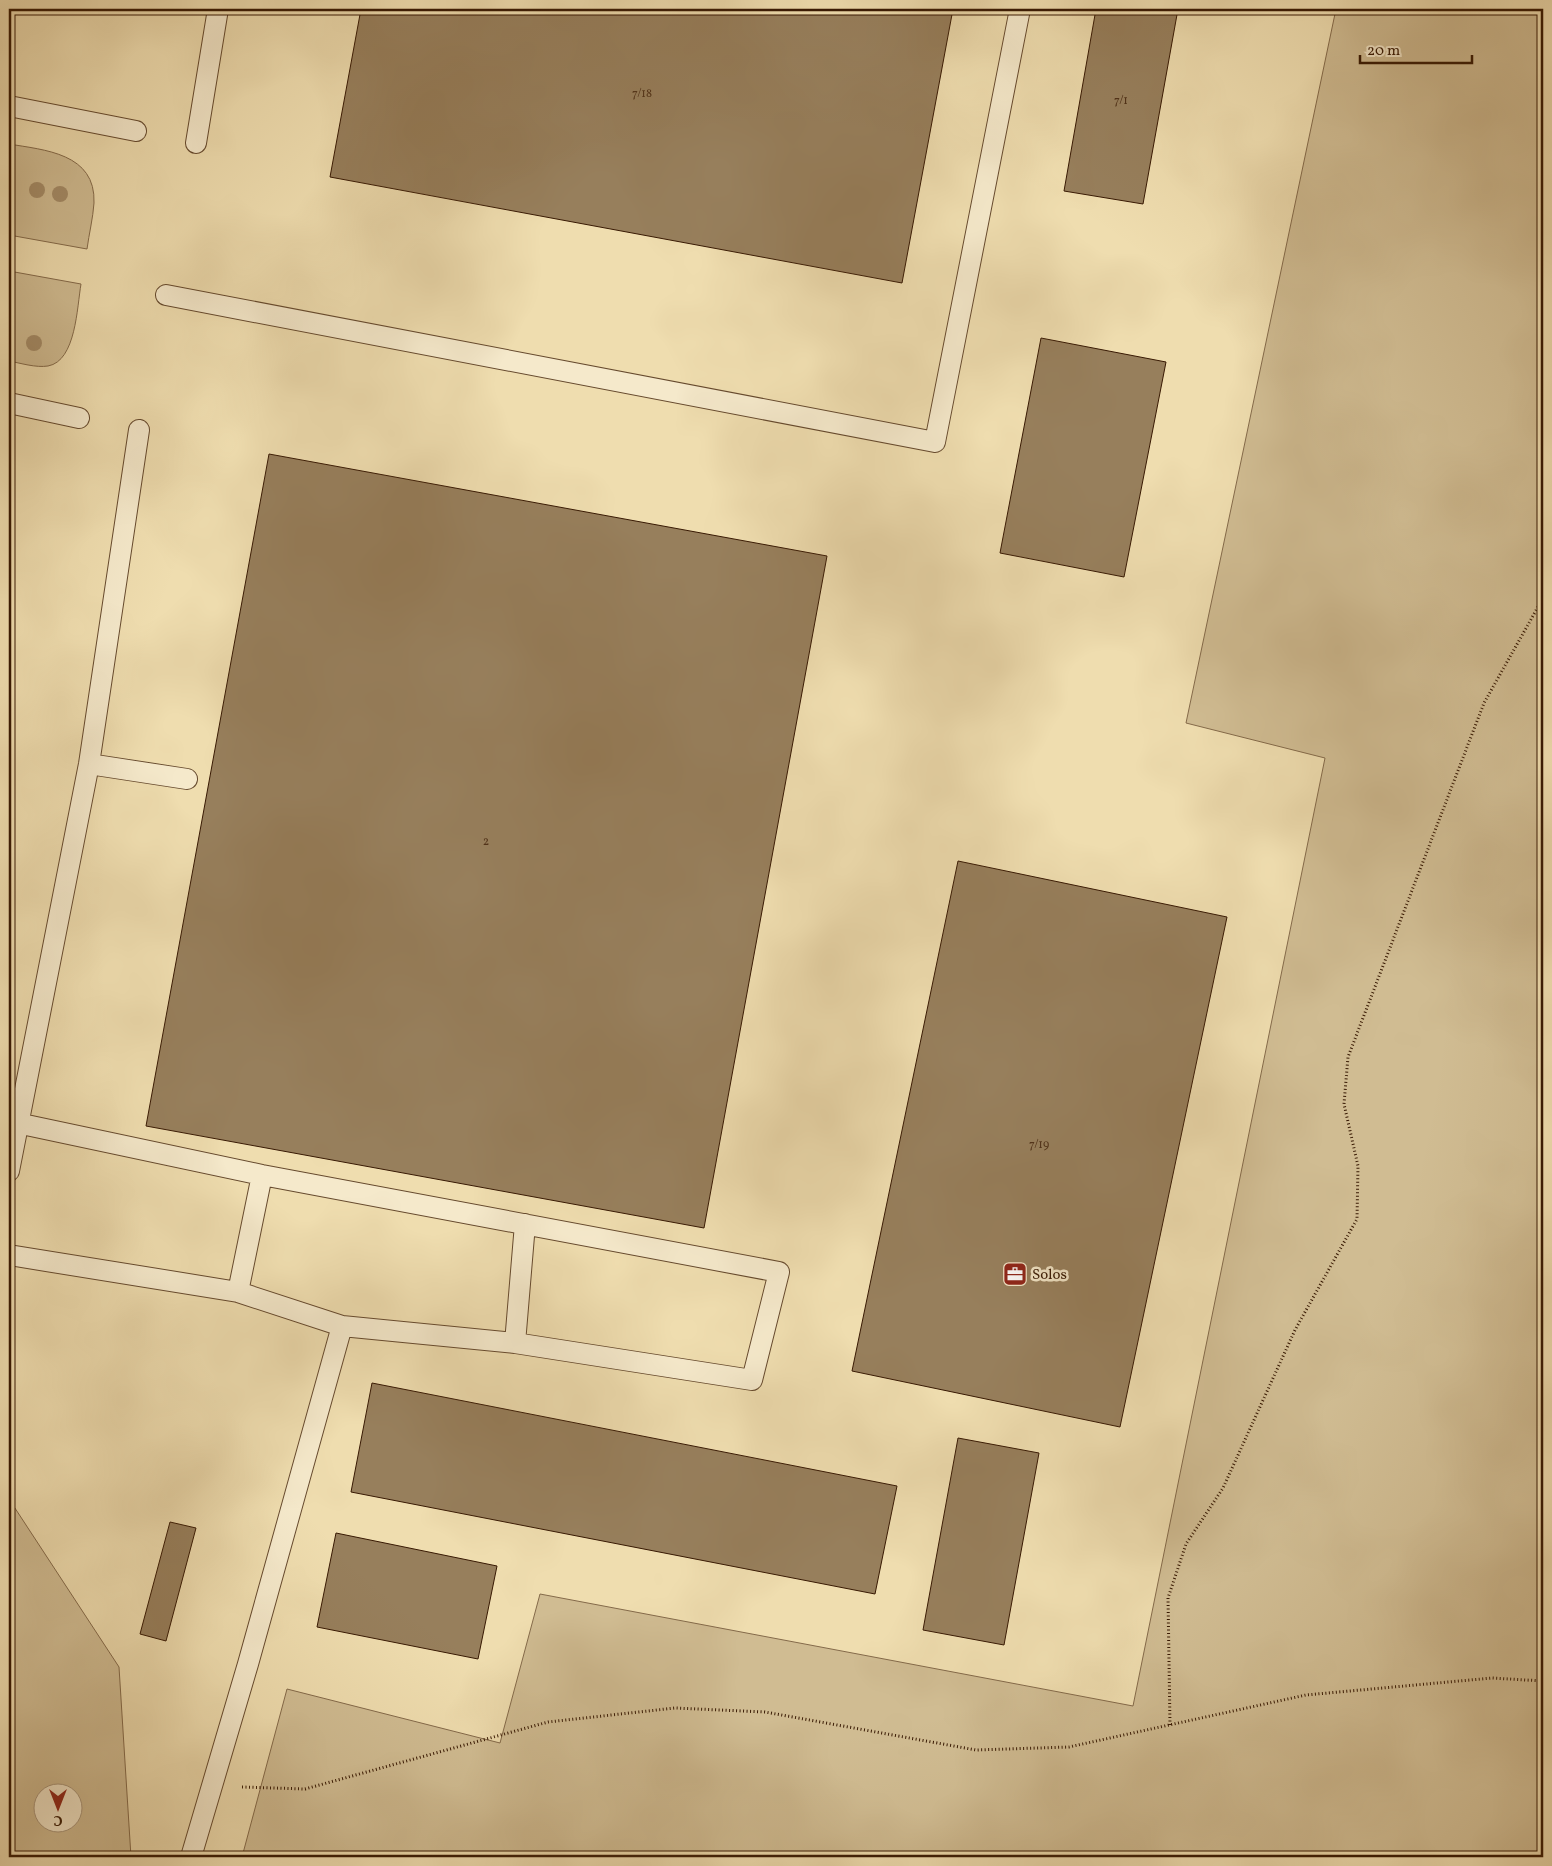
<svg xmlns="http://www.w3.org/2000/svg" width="1552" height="1866" viewBox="0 0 1552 1866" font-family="Vollkorn,serif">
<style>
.green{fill:#d0bc92;stroke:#846a4a;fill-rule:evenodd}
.building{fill:#977f5c;stroke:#381903}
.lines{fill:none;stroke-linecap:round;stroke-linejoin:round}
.service-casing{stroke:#664a2e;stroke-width:22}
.path{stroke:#381903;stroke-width:3;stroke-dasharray:1 2.5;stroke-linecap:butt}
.service{stroke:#f5e9cb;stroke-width:20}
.tree{fill:#a48c68}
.labels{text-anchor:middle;stroke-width:5;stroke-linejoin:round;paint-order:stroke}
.number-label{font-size:12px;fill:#503219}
.poi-label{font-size:15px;fill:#381903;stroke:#f5e9cb;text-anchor:start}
</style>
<rect width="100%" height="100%" fill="#efddaf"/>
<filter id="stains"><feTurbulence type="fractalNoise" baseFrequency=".004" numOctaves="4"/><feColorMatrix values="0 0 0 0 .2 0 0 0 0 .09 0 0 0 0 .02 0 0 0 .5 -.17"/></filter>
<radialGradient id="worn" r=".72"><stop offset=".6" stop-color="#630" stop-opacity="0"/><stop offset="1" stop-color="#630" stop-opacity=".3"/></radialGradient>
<!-- green -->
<path class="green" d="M1336,9H1543V1857H242L287,1689L500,1743L540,1594L1133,1706L1325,758L1186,723Z
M9,144C44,150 96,153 94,203C93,218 89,234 87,249L9,235Z
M9,271L81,284C77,307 76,361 48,366C36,368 20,363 9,361Z
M9,1499L119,1667L131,1857H9ZM42,1794H72V1824H42Z"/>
<!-- building -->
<path class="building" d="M361,9H953L902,283L330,177Z
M1096,9H1178L1143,204L1064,191Z
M1041,338L1166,362L1124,577L1000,553Z
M269,454L827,556L704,1228L146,1126Z
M958,861L1227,917L1120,1427L852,1371Z
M372,1383L897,1486L875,1594L351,1492Z
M958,1438L1039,1453L1004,1645L923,1630Z
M170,1522L196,1528L166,1641L140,1634Z
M336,1533L497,1566L478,1659L317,1627Z"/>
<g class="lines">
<!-- service casing -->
<g class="service-casing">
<path id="service" d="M9,106L136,131
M196,143L218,9
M166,295L935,442L1020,9
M9,403L79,418
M89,764L187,779
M17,1123L262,1175L779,1272L752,1380L515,1343L342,1326
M9,1171L89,764L139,430
M9,1255L238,1292L342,1326L248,1664L191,1857
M238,1292L262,1175
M515,1343L525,1224"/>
</g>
<!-- path -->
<path class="path" d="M1170,1725L1168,1598L1186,1544L1223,1488L1295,1330L1357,1219L1358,1166L1344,1104L1348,1057L1484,703L1543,598
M242,1787L305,1789L548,1722L675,1708L765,1712L976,1750L1069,1747L1306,1695L1492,1678L1543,1681"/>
<!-- service -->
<use href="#service" class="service"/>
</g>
<!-- trees -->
<g class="tree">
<circle cx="37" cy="190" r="8"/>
<circle cx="60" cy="194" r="8"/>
<circle cx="34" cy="343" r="8"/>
</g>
<!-- icons -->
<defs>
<g id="office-square" transform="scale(1.25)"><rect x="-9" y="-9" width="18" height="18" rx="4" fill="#8f2418" stroke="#f5e9cb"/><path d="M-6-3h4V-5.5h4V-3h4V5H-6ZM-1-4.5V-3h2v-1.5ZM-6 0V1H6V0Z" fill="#fff"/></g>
</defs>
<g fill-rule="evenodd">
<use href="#office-square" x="1015" y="1274"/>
</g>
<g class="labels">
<!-- number labels -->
<g class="number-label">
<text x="642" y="97">7/18</text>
<text x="1121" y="104">7/1</text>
<text x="486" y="845">2</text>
<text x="1039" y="1148">7/19</text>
</g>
<!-- poi labels -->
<g class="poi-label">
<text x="1032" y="1279">Solos</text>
</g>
</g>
<!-- margin -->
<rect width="1552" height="1866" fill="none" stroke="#efddaf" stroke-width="30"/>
<rect x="10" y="10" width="1532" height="1846" fill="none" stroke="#381903" stroke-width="2.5"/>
<rect x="15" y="15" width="1522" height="1836" fill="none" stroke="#381903"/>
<!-- north arrow -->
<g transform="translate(58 1808) rotate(180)"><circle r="24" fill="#f5e9cb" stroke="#a9967b"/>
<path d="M0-4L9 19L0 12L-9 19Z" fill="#8f2418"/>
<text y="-8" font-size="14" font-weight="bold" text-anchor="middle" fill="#381903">С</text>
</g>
<!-- scale -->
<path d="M1360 55v8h112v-8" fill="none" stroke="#381903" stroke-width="2.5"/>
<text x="1367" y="55" font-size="15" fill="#381903" stroke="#f5e9cb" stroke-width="4" paint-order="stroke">20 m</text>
<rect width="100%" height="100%" filter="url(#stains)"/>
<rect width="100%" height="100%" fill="url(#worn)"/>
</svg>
